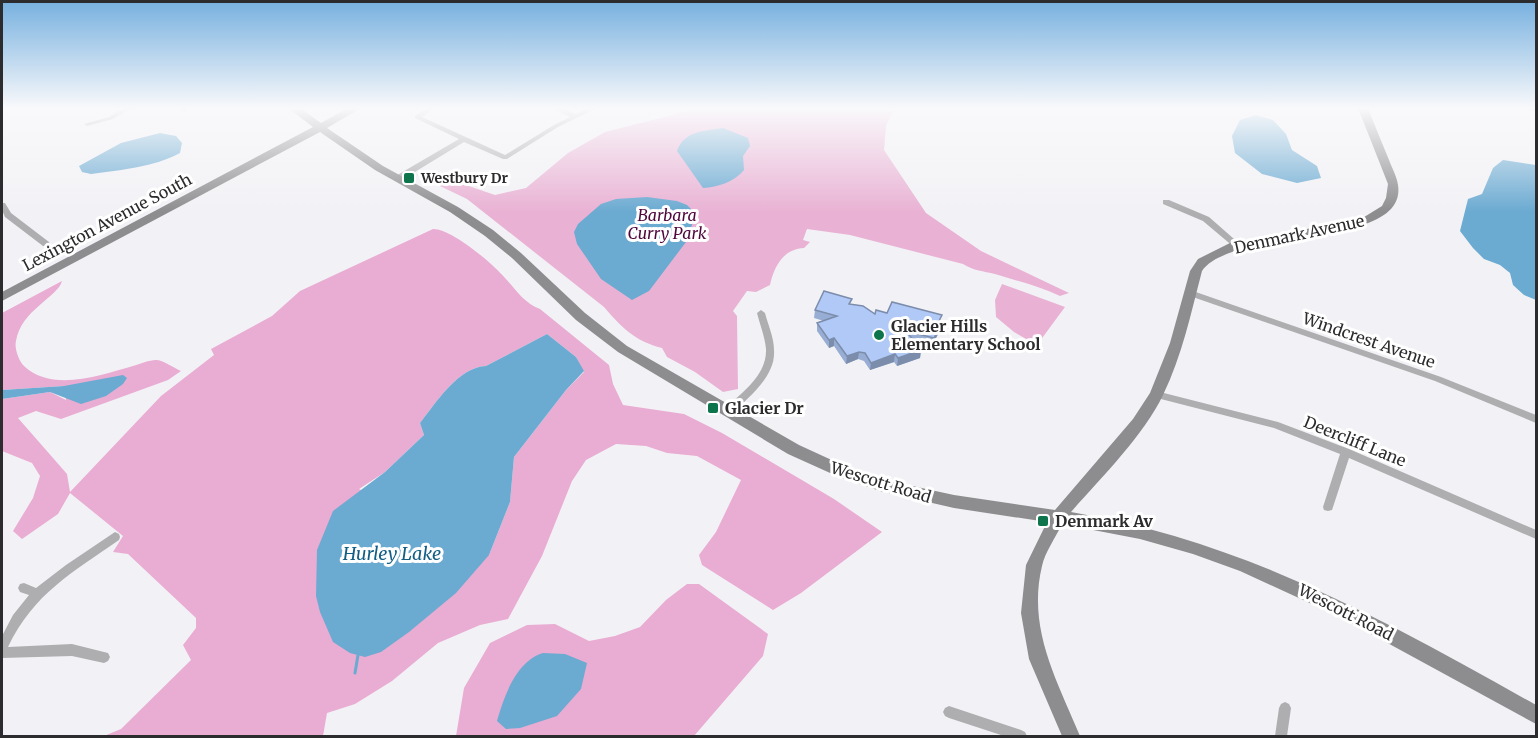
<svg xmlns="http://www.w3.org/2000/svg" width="1538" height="738" viewBox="0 0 1538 738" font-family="Merriweather,serif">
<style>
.green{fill:#e9b2d4}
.forest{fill:#e9acd2;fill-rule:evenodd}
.water{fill:#6baad1}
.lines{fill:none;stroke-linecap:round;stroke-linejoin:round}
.stream{stroke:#6baad1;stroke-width:3}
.street{fill:#aeadaf;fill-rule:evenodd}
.secondary{fill:#8d8c8e;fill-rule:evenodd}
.wall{fill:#98add4}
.shaded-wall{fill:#7c8dac}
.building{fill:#b1c9f6;stroke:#7c8dac;stroke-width:1.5}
.poi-dot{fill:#0d744c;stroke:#fff;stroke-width:2}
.labels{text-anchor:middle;stroke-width:6;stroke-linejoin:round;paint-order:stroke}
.far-poi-label{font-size:14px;font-weight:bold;fill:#2c2c2e;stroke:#fff;text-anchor:start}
.park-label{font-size:16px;font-style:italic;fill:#4f073c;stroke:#fff}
.street-label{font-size:16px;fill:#2c2c2e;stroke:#fff}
.poi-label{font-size:16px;font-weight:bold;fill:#2c2c2e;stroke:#fff;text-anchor:start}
.water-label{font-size:18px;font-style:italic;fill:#125e85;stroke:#fff}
</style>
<rect width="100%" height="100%" fill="#f2f2f6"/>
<!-- green -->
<path class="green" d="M700,108H894L886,126L884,150L926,213L981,251L1069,293L1060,296C1039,286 1017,281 995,274C983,271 974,271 963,264L850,235L807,229L803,240L810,242L804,248C783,249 774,267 770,285L756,292L747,291L733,311L737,316L738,389L723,392L695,372L667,357L662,348C636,342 620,326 604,307L467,199L417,175L422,170L495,195L526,188L568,153L605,132Z
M1002,284L1065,307L1037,345L1014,332L996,317L995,300Z"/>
<!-- forest -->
<path class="forest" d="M433,229C452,229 492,263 505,278C517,291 524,303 540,309L609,365L613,384L623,405L684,414L722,433L834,499L882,532L801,593L773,610L702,565L699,555L716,532L741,480L697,456L667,453L646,446L616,444L586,460L572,481L542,556L508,619L480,625L438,643L392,681L355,704L327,713L323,736H104L121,729L191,660L183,645L196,628V618L128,554L113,552L123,536L70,493L58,514L22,539L13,531L33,498L40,476L32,463L2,451V399L50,392L66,400L64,386L2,390V313L62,281C58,297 21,310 16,341C14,348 19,361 24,366C53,393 100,375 133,366C140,364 149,360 156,360C163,360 174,368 181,371L168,380L61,419L36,411L18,418L67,474L70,492L161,396L214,355L211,349L272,316L300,291ZM547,334L576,357L584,372L566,390L514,457L510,502L489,555L359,489L385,472L424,435L420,423C436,403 458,367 486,366Z
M687,584H699L768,634L763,656L694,736H456L464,688L490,643L527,625L555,624L589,641L615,636L640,627L666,600Z"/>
<!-- water -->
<path class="water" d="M1256,115L1273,120L1286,134L1292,150L1317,166L1321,178L1297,183L1262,174L1235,153L1232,136L1240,120Z
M723,128L748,138L750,146L743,156L744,170C734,182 718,187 703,188L677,151C684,131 703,131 723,128Z
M160,133L176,136L182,143L180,153C154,167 121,170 91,174L82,172L79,166L121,143Z
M1503,160L1536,165V300L1524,295L1513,285L1510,273L1500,265L1484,259L1473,248L1460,231L1468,199L1482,194L1493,168Z
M647,197L677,201L687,205L692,210L693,222L686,242L649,291L632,300L601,279L577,244L574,232L578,224L601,204L616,199Z
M547,334L576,357L584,371L566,390L514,457L510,502L489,555L456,593L409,632L381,652L365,657L350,653L333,642L320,612L316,596L317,550L333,511L385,472L424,435L420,423C436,403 458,367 486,366Z
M123,375L127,378L123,384L106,396L81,404L50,392L2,399V390L64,386Z
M543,653L565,654L587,663L581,689L557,716L520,728L506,729L497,721C504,697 516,661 543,653Z"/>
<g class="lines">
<!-- stream -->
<path class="stream" d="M355,673L358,655"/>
<!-- street -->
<path class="street" d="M123,108H132L113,119L87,126L84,124L109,117Z
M178,108H186L187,110L184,112Z
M427,108H435L422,117L505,155L554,125L570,117L552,108H562L576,114L588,108H597L558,127L507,159H503L464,142L400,181H394V177L459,139L415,118V116Z
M1163,200H1169L1209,217L1242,246L1241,248H1235L1203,221L1163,204Z
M2,203H5L11,213L49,242L50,244L49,246H43L5,217L2,210Z
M1190,290L1441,377L1536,415V423L1435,381L1187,295L1186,293Z
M761,310L765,313C768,325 774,337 774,350C776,377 748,397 731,415H725L723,412L725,409C741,393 767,376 766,349C765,337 760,325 757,313Z
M1156,391L1278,422L1349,449L1536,530V539L1349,458L1333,507L1332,510L1328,511L1324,510L1323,507L1340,454L1274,428L1153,397L1151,395L1153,393Z
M115,532L119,534L120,537L119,540C72,573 34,593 8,647L72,644L108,653L110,657L108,661L104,663L72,656L2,658V636L13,615L29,595L20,592L18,588L20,584L24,583L36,588L66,565Z
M1285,702L1289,704L1291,708L1287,736H1275L1279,708L1281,704Z
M949,706L1021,730L1025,732L1027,736H1004L949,718L945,716L943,712L945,708Z"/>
<!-- secondary -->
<path class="secondary" d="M288,108H300L321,123L348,108H361L327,128L383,166L458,207L493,230L521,253L585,313L627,346L799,445L849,468L880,479L954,495L1055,510L1133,419L1150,393L1170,343L1190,271L1198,259L1230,243L1361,219L1382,206L1386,198L1388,184L1358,108H1368C1375,126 1382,143 1389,160C1392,168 1397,177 1398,185C1408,250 1231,227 1202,271C1191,313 1182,356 1163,395C1144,435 1101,478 1071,512C1244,541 1386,621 1536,705V724L1338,616L1240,571L1193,554L1140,539L1062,524C1056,537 1045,552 1042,566C1027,629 1057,680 1080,736H1062L1029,659L1021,613L1026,565L1047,522L954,508L880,491L839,477L788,454L618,352L576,320L512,258L485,236L450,212L375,170L320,132L2,301V292L313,127Z
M1528,108H1536V112L1530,110Z"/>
</g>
<!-- wall -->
<path class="wall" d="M851,304L875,314L887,313L942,322L940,330L932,346L914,341L921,350L920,358L897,366L894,362L870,370L864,361L858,359L846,364L834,346L829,348L817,331V323L824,321L814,318L815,310Z"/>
<!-- shaded-wall -->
<path class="shaded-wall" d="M942,322L940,330L932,346L934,338Z
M834,338V346L829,348V340Z
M921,350L920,358L897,366L898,358Z
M859,352L858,359L846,364L847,356Z
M895,354L894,362L870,370L871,363Z"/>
<!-- building -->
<path class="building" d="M824,291L852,299L849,304L863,306L875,314L876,310L887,313L892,302L942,315L939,321L942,322L934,338L906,331L921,350L898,358L895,354L871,363L865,353L859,352L847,356L834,338L829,340L817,323L837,316L815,310Z"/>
<!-- sky -->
<linearGradient id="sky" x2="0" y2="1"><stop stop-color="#76b0df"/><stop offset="0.51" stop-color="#f9f9fb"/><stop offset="1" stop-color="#f9f9fb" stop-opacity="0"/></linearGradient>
<rect width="1538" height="212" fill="url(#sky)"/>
<!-- markers -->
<g class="poi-dot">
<rect x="403" y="172" width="12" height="12" rx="3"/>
<circle cx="879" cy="335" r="6"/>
<rect x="707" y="402" width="12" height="12" rx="3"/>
<rect x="1037" y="515" width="12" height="12" rx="3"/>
</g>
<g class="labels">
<!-- far-poi labels -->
<g class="far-poi-label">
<text x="421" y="183">Westbury Dr</text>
</g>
<!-- park labels -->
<g class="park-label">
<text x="667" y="221">Barbara<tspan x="667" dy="18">Curry Park</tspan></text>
</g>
<!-- street labels -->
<g class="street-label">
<text transform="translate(107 222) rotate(-28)" y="6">Lexington Avenue South</text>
<text transform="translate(1299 234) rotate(-12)" y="6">Denmark Avenue</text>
<text transform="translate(1369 340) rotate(19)" y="6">Windcrest Avenue</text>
<text transform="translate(1355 441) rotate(22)" y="6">Deercliff Lane</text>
<text transform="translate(881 482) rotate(17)" y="6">Wescott Road</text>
<text transform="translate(1346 612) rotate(27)" y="6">Wescott Road</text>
</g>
<!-- poi labels -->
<g class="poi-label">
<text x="891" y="332">Glacier Hills<tspan x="891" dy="18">Elementary School</tspan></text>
<text x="725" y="414">Glacier Dr</text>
<text x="1055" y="527">Denmark Av</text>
</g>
<!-- water labels -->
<g class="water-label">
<text x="392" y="560">Hurley Lake</text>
</g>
</g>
<!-- border -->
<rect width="1538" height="738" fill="none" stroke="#2c2c2e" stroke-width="6"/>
</svg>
